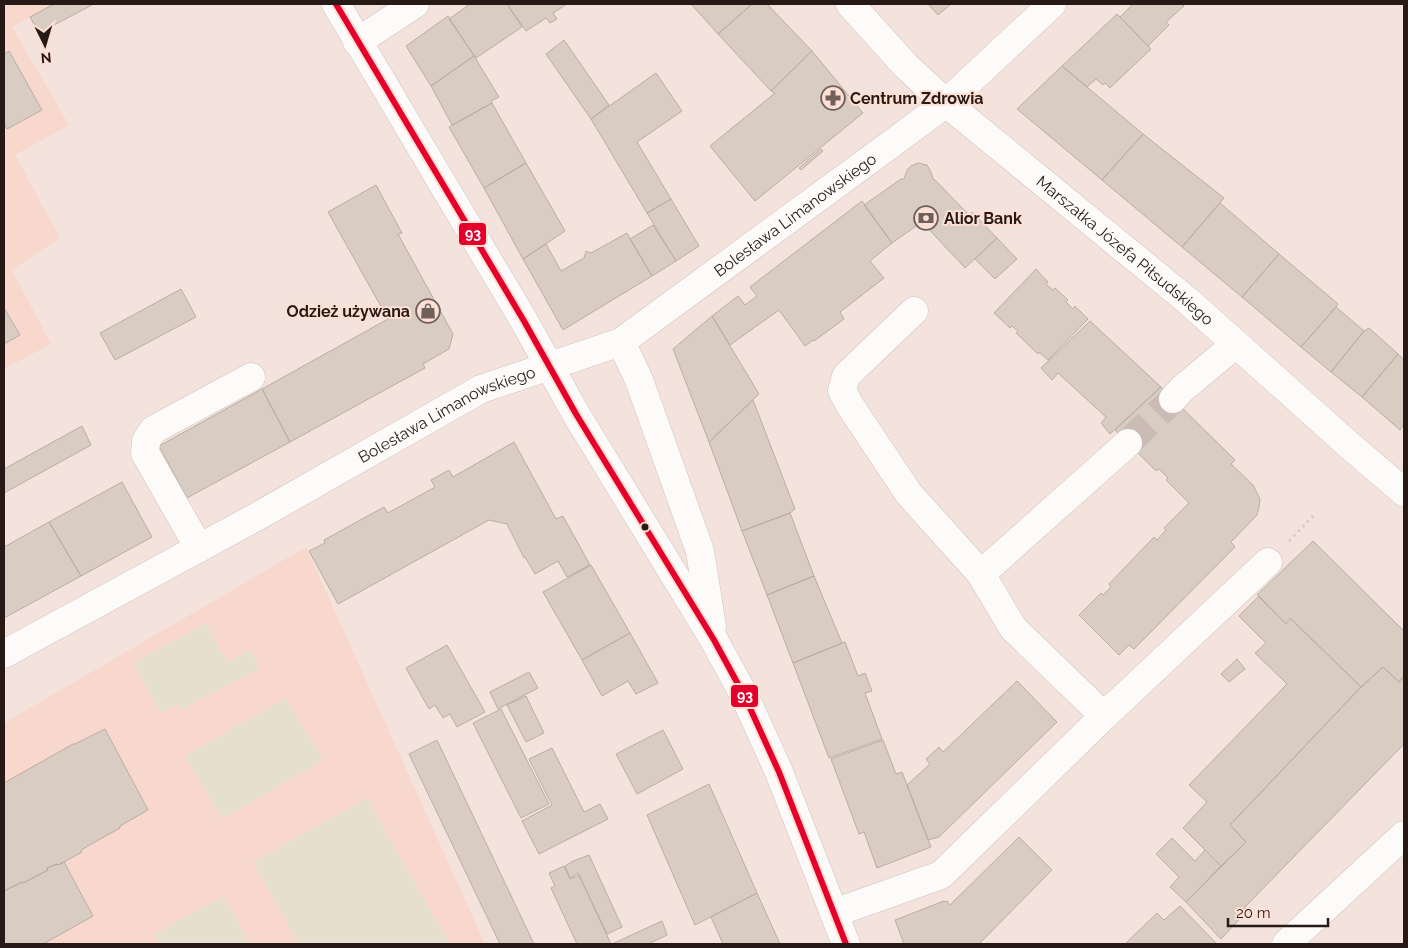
<svg xmlns="http://www.w3.org/2000/svg" width="1408" height="948" viewBox="0 0 1408 948" font-family="Raleway,sans-serif">
<style>
.built{fill:#f8d8cc}
.green{fill:#e6dfcd}
.building{fill:#d8ccc3;stroke:#b9ada5}
.lines{fill:none;stroke-linecap:round;stroke-linejoin:round}
.minor-tunnel{stroke:#cbbbb5;stroke-width:28;stroke-dasharray:28 14;stroke-linecap:butt}
.minor-casing{stroke:#cfc1bc;stroke-width:29}
.path{stroke:#d4cfce;stroke-width:3;stroke-dasharray:2.5 4;stroke-linecap:butt}
.minor{stroke:#fdfbfa;stroke-width:28}
.bus-1-casing{stroke:#fddfd4;stroke-width:10}
.bus-1{stroke:#e4002b;stroke-width:6}
.bus-dot{fill:#271a16;stroke:#fddfd4;stroke-width:2}
.labels{text-anchor:middle;stroke-width:4;stroke-linejoin:round;paint-order:stroke}
.poi-label{font-size:16px;font-weight:bold;fill:#271a16;stroke:#fddfd4;text-anchor:start}
.street-label{font-size:16px;fill:#271a16;stroke:#fddfd4}
.line-badge{stroke:#fddfd4;stroke-width:2}
.badge-label{font-size:14px;text-anchor:middle;font-weight:bold;fill:#fff}
</style>
<rect width="100%" height="100%" fill="#f4e3dd"/>
<!-- built -->
<path class="built" d="M4,4H54L12,27L69,125L15,155L60,238L12,270L51,344L4,369Z
M306,547L485,944H4V723Z"/>
<!-- green -->
<path class="green" d="M206,623L227,662L250,650L260,668L180,710L177,704L161,713L133,663Z
M286,698L323,760L222,819L185,756Z
M367,798L450,944H299L253,862Z
M224,896L250,944H160L154,934Z"/>
<!-- building -->
<path class="building" d="M54,4H92V5L39,33L30,17Z
M470,4H507L522,27L476,58L449,19Z
M507,4H567L553,13L557,19L550,23L546,18L526,31Z
M691,4H752L718,34Z
M752,4H767L812,51L771,91L718,34Z
M928,4H951L938,15Z
M1133,4H1181L1184,6L1166,22L1169,25L1148,46L1120,17Z
M1117,14L1151,49L1110,88L1105,83L1103,85L1096,79L1087,87L1062,66Z
M448,16L474,56L431,86L406,46Z
M564,40L609,105L591,119L546,54Z
M9,51L42,110L7,129L4,123V54Z
M812,51L863,113L755,201L710,146L775,93L771,91Z
M474,56L499,97L491,101L492,103L452,125L431,86Z
M1062,66L1143,134L1102,180L1017,109Z
M656,73L682,111L637,142L671,199L647,213L591,119Z
M492,103L526,163L484,188L449,127Z
M1143,134L1224,198L1182,247L1102,180Z
M821,149L823,151L801,170L799,168Z
M526,163L565,231L523,259L484,188Z
M918,163L927,165L931,172L933,179L935,180L969,215L972,212L997,238L965,268L922,222L892,243L864,205L901,179H904L907,170L911,166Z
M376,185L402,233L398,234L453,334L449,349L423,364L425,368L290,442L262,389L388,319L328,212Z
M671,199L699,246L676,261L647,213Z
M862,201L892,243L870,261L884,278L840,312L844,319L814,341L813,340L805,346L779,310L730,345L712,316L738,296L745,305L757,296L750,287Z
M1220,203L1279,254L1242,297L1182,247Z
M653,225L676,261L652,276L630,239Z
M627,233L652,276L563,330L523,259L546,244L561,271L584,258L586,251L591,253Z
M997,238L1017,259L995,279L975,259Z
M1279,254L1338,304L1336,307L1301,347L1242,297Z
M1036,269L1048,282L1046,284L1053,290L1055,288L1068,300L1066,302L1073,309L1075,306L1088,319L1048,360L1039,352L1038,354L1016,333L1018,331L1012,326L1010,328L994,313Z
M181,289L196,317L115,360L100,333Z
M1336,307L1364,331L1331,372L1301,347Z
M4,308L20,335L4,344Z
M712,316L759,394L709,442L673,349Z
M1090,321L1161,387L1110,434L1101,423L1106,417L1058,373L1052,380L1041,368Z
M1369,328L1398,354L1362,397L1331,372L1364,331Z
M1398,354L1404,360V424L1400,430L1362,397Z
M1161,387L1235,460L1231,464L1253,485L1260,499L1259,507L1257,515L1231,542L1235,547L1134,649L1129,645L1119,655L1079,615L1101,593L1103,595L1111,587L1109,584L1154,537L1157,540L1166,530L1164,528L1189,503L1166,480L1168,478L1159,469L1156,471L1115,430Z
M262,389L290,442L187,498L159,446Z
M753,400L795,509L790,513L742,531L709,442Z
M82,426L91,445L4,493V469Z
M514,442L556,519L563,516L590,565L567,577L558,561L535,574L525,557L524,558L507,524L489,520L338,604L309,551L325,543L324,540L384,507L388,513L435,487L431,480L449,470L453,477Z
M122,482L152,537L81,576L49,522Z
M790,513L814,576L767,595L742,531Z
M49,522L81,576L4,618V547Z
M1313,541L1404,631V676L1399,682L1383,667L1361,687L1291,619L1290,618L1285,623L1257,595Z
M591,565L630,633L582,660L543,592Z
M814,576L842,643L793,663L767,595Z
M1259,596L1286,624L1291,619L1361,687L1230,825L1246,842L1221,866L1183,828L1207,802L1189,785L1287,684L1255,653L1266,643L1239,616Z
M630,633L658,683L636,694L628,681L602,696L582,660Z
M845,642L858,676L865,673L872,691L865,693L882,739L829,758L793,663Z
M447,645L485,712L457,727L450,714L443,718L435,705L429,709L406,668Z
M1237,659L1245,669L1229,682L1221,674Z
M1383,667L1399,682L1404,676V744L1244,908L1247,911L1221,939L1186,902L1246,842L1230,825L1361,687Z
M529,672L538,688L498,709L490,692Z
M1017,681L1057,722L939,837L928,840L907,785L930,764L926,759L939,747L943,752Z
M526,696L544,733L526,742L507,705Z
M501,709L549,804L521,818L473,723Z
M105,729L148,810L120,826V828L81,850L82,852L64,862L58,865L57,864L47,868L48,870L23,883L22,882L4,891V783L73,744H75Z
M663,730L683,769L637,794L616,754Z
M437,740L534,944H500L409,754Z
M883,740L896,774L902,772L931,847L877,868L864,832L859,834L831,759Z
M552,748L584,812L600,804L608,819L539,854L522,821L552,805L529,759Z
M709,784L757,893L695,925L647,815Z
M1019,837L1052,870L979,944H904L895,920L944,901L945,902L947,901L950,905Z
M1172,838L1195,861L1205,850L1221,866L1186,902L1170,887L1179,877L1156,854Z
M589,855L622,927L607,934L578,873L570,878L565,866L573,861Z
M64,862L93,916L43,944H4V891L22,882L23,883L48,870L47,868L57,864L58,865Z
M564,866L570,879L579,875L611,944H577L551,888L555,886L549,873Z
M757,893L780,944H723L711,917Z
M1180,906L1216,943V944H1125L1157,913L1164,920Z
M662,921L667,935L659,939L648,944H612Z"/>
<g class="lines">
<!-- minor-tunnel -->
<path class="minor-tunnel" d="M1128,443L1173,399"/>
<!-- minor casing -->
<g class="minor-casing">
<g id="minor">
<path d="M336,4L524,321L576,414L714,640L745,697L779,772L846,944"/>
<path id="s1" d="M850,4L906,66L946,103L1188,301L1349,445L1404,492"/>
<path d="M357,42L415,4"/>
<path d="M914,311L846,376L842,391L851,407L909,494L981,574L1013,628L1104,716L1268,562"/>
<path d="M621,342L639,380L700,551L712,627"/>
<path d="M1173,399L1182,389L1236,344"/>
<path d="M199,548L145,453L146,441L153,430L251,377"/>
<path d="M981,574L1128,443"/>
<path id="s2" d="M4,654L258,516L481,389L621,342L898,139L946,103L1052,4"/>
<path d="M834,913L941,875L1104,716"/>
<path d="M1286,944L1404,835"/>
</g>
</g>
<!-- path -->
<path class="path" d="M1289,541L1315,514"/>
<!-- minor -->
<use href="#minor" class="minor"/>
<!-- bus-1 casing -->
<g class="bus-1-casing">
<path id="bus-1" d="M336,4L524,321L576,414L714,640L745,697L779,772L846,944"/>
</g>
<!-- bus-1 -->
<use href="#bus-1" class="bus-1"/>
</g>
<!-- icons -->
<defs>
<g id="pharmacy-ring" transform="scale(1.25)"><circle r="9.5" fill="#fddfd4" stroke="#6f605c" stroke-width="1.5"/><path d="M-2-6h4v4h4v4h-4v4h-4v-4h-4v-4h4Z" fill="#6f605c"/></g>
<g id="bank-ring" transform="scale(1.25)"><circle r="9.5" fill="#fddfd4" stroke="#6f605c" stroke-width="1.5"/><path d="M-6-4H6V4H-6ZM0-2.3a2.3 2.3 0 1 0 0 4.6a2.3 2.3 0 1 0 0-4.6Z" fill="#6f605c"/></g>
<g id="shop-ring" transform="scale(1.25)"><circle r="9.5" fill="#fddfd4" stroke="#6f605c" stroke-width="1.5"/><path d="M-5-2.5h2.3a2.7 3.5 0 0 1 5.4 0H5L5.5 6h-11ZM-1.5-2.5h3a1.5 2.3 0 0 0-3 0Z" fill="#6f605c"/></g>
</defs>
<g fill-rule="evenodd">
<use href="#pharmacy-ring" x="833" y="98"/>
<use href="#bank-ring" x="926" y="218"/>
<use href="#shop-ring" x="428" y="311"/>
</g>
<!-- markers -->
<circle class="bus-dot" cx="645" cy="527" r="4.5"/>
<g class="labels">
<!-- poi labels -->
<g class="poi-label">
<text x="850" y="104">Centrum Zdrowia</text>
<text x="944" y="224">Alior Bank</text>
<text x="410" y="317" text-anchor="end">Odzież używana</text>
</g>
<!-- street labels -->
<g class="street-label">
<text dy="6" stroke="none"><textPath href="#s2" startOffset="909">Bolesława Limanowskiego</textPath></text>
<text dy="6" stroke="none"><textPath href="#s1" startOffset="370">Marszałka Józefa Piłsudskiego</textPath></text>
<text dy="6" stroke="none"><textPath href="#s2" startOffset="504">Bolesława Limanowskiego</textPath></text>
</g>
</g>
<g class="line-badge">
<rect x="458" y="222" width="29" height="24" rx="5" fill="#e4002b"/>
<rect x="730" y="684" width="29" height="24" rx="5" fill="#e4002b"/>
</g>
<g class="badge-label">
<text x="473" y="239">93</text>
<text x="745" y="701">93</text>
</g>
<!-- border -->
<rect width="1408" height="948" fill="none" stroke="#271a16" stroke-width="10"/>
<!-- north arrow -->
<g transform="translate(45 45) rotate(175)" stroke="#fddfd4" stroke-width="4" paint-order="stroke">
<path d="M0-4L9 19L0 12L-9 19Z" fill="#271a16"/>
<text y="-8" font-size="14" font-weight="bold" text-anchor="middle" fill="#271a16">N</text>
</g>
<!-- scale -->
<path d="M1228 918v8h100v-8" fill="none" stroke="#271a16" stroke-width="2.5"/>
<text x="1236" y="918" font-size="15" fill="#271a16" stroke="#fddfd4" stroke-width="4" paint-order="stroke">20 m</text>
</svg>
